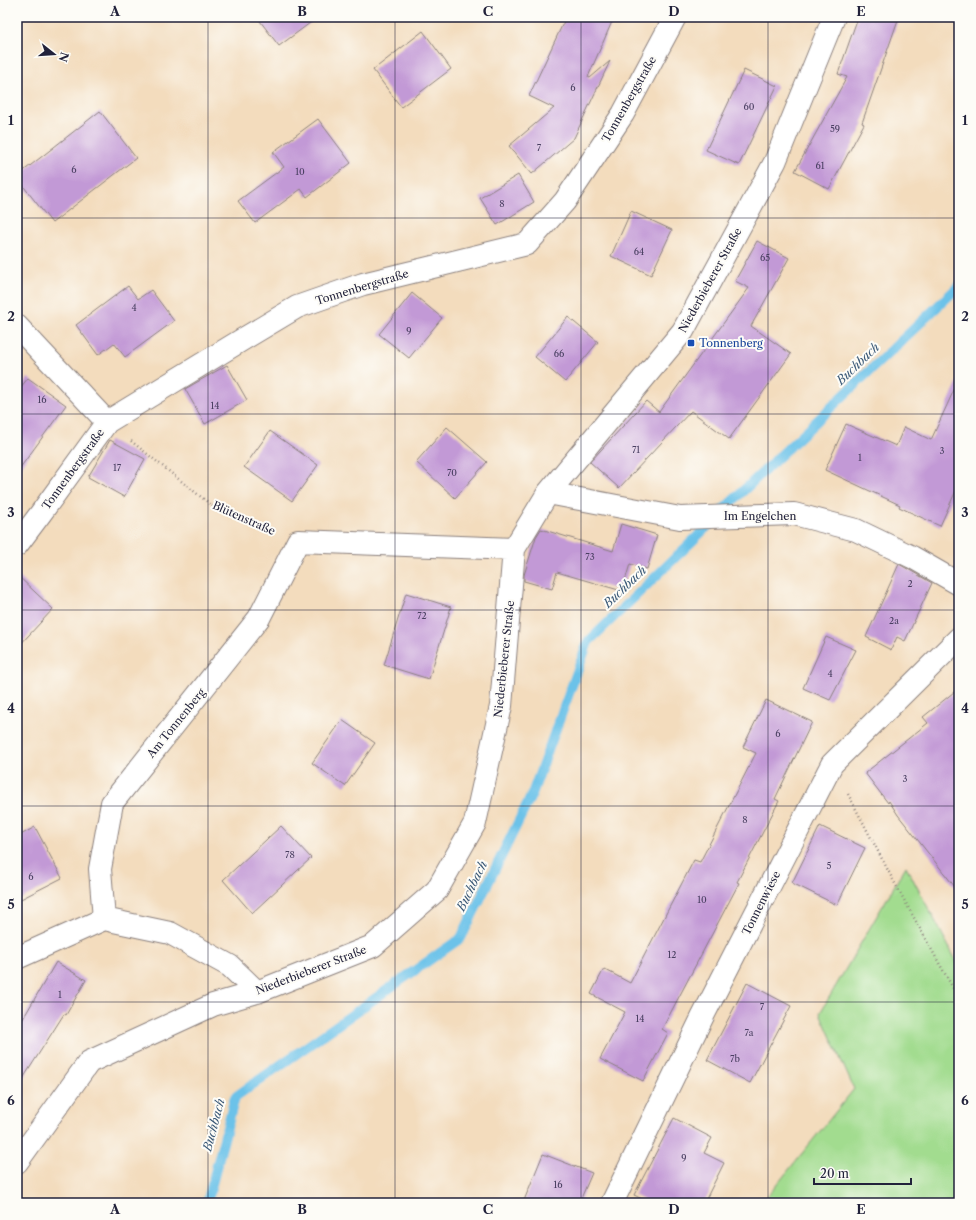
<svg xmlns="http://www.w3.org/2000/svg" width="976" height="1220" viewBox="0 0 976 1220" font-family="'Libre Caslon Text',serif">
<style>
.green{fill:#a2dc8f;stroke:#627f65}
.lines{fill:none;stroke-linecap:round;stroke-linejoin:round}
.stream{stroke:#6cc2e9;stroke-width:10}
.building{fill:#c299d6}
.street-casing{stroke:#8a7f7c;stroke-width:24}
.path{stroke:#8a7f7c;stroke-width:2.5;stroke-dasharray:1 3;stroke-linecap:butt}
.street{stroke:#fff;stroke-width:22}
.grid{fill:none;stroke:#22223b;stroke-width:1;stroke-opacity:0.55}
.transit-dot{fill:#1a4fb4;stroke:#fdfcf7;stroke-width:1.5}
.labels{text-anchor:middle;stroke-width:4;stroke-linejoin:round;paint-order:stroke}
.number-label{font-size:9px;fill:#4a4062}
.street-label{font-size:11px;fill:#22223b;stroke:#fdfcf7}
.transit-label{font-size:11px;fill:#164399;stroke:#fdfcf7;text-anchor:start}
.water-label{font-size:12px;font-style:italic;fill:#3c5a78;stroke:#fdfcf7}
.neatline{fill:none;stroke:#22223b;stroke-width:1.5}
.grid-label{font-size:13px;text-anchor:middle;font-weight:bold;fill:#22223b}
</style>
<rect width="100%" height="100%" fill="#fdfcf7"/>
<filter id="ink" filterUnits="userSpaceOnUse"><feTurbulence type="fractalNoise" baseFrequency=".025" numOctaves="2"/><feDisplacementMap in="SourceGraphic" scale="8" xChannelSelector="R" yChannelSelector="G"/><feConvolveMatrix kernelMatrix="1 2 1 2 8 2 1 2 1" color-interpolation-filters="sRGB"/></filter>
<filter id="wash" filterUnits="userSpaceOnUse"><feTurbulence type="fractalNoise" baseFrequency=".012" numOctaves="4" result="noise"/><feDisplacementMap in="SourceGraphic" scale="16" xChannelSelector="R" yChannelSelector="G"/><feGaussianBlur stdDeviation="0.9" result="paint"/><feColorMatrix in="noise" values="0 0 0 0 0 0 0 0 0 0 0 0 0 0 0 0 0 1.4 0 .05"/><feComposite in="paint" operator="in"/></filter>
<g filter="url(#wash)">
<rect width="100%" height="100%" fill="#f3dcbd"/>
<!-- green -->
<path class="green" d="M906,866L959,966V1203H762L854,1089L820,1013Z"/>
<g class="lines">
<!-- stream -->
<path class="stream" d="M723,510L959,286
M207,1203L235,1097L461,938L532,794L588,642L708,526"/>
</g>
<g id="blocks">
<!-- building -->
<path class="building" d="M257,17H318L279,46Z
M566,17H614L588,77L590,78L610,61L574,138L532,174L509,146L554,108L529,96Z
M858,17H899L862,123L864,124L829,189L795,171L847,77L838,74Z
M423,31L451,69L401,107L373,70Z
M744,70L777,86L739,165L706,150Z
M100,111L136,158L52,223L17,178V176Z
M318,119L351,163L307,197L301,189L255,223L238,201L284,167L273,152Z
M518,175L534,202L497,225L480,198Z
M631,211L672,230L651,275L611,256Z
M757,241L789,258L751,326L791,354L729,439L691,411L619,488L590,462L646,401L659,412L749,288L735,281Z
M128,286L138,299L151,290L174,321L125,357L114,343L98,355L76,325Z
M412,293L442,318L409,358L379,334Z
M568,317L598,342L565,382L535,357Z
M227,365L247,400L205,424L185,389Z
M28,378L66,405L17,472V392Z
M959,379V484L940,526L899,507L900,505L825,470L846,424L896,446L904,427L931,440Z
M447,427L487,462L455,498L416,462Z
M270,431L318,465L292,501L244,467Z
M110,440L145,459L124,497L88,477Z
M621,524L657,535L647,569L630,564L622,591L557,572L552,589L524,581V575L536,537L541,529L613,551Z
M899,564L932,583L905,641L897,637L891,650L866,637Z
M17,575L53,609L17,648Z
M406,593L451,607L429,679L384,665Z
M826,637L856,650L830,700L803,688Z
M959,688V892L898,815L889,801L888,803L865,773L928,723L923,717Z
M766,700L812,722L775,799L779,801L737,882L739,883L662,1029L668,1033L643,1081L600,1059L625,1012L591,994L604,969L630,983L694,860L700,862L756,753L743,747Z
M342,720L375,743L345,786L312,763Z
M281,826L311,858L252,913L223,880Z
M820,826L865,848L837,905L792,883Z
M35,827L62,878L17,901V837Z
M56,962L86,980L66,1015L64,1014L17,1088V1029Z
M747,983L791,1006L750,1083L707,1060Z
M674,1118L712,1138L704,1153L724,1163L704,1203H650L634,1195Z
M543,1154L592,1173L579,1203H523Z"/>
</g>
</g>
<g filter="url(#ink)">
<use href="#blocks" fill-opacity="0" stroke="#8a7f7c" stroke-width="1"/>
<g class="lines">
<!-- street casing -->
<g class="street-casing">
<path id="street" d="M17,326L107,422
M548,493L680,518L794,514L856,530L912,557L959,584
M17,545L41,513L107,422L245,338L297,307L363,284L527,244L565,201L623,114L675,17
M104,919L100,869L112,803L259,618L298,541L514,549
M17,958L104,919L170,933L230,966L257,992
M17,1162L89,1062L213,1005L257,992L373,946L437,890L475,823L501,706L514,549L548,493L683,331L775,162L834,17
M612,1203L702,1018L832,764L959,638"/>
</g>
<!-- path -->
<path class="path" d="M131,441L215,508L272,531
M848,794L892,878L959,999"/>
<!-- street -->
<use href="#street" class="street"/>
</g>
</g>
<!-- grid -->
<path class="grid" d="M208,17V1203M395,17V1203M581,17V1203M768,17V1203M17,218H959M17,414H959M17,610H959M17,806H959M17,1002H959"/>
<!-- markers -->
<rect class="transit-dot" x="687" y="339" width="8" height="8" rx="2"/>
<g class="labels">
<!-- number labels -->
<g class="number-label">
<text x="573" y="91">6</text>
<text x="749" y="110">60</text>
<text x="835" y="132">59</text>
<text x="539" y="151">7</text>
<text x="820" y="169">61</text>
<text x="74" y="173">6</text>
<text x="300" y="175">10</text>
<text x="502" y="207">8</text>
<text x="639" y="255">64</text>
<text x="765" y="261">65</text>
<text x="134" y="311">4</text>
<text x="409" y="334">9</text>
<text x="559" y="357">66</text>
<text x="42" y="403">16</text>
<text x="215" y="409">14</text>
<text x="636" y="453">71</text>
<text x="942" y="454">3</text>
<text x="860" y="461">1</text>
<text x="117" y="471">17</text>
<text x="452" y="476">70</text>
<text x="590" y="560">73</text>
<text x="910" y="587">2</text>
<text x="422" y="619">72</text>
<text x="894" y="624">2a</text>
<text x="830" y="677">4</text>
<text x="778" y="737">6</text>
<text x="905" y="782">3</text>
<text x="745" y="823">8</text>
<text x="290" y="858">78</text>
<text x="829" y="869">5</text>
<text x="31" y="880">6</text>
<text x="702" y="903">10</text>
<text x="672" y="958">12</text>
<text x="60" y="998">1</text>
<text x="762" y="1010">7</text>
<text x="640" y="1022">14</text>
<text x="749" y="1036">7a</text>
<text x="735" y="1062">7b</text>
<text x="684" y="1161">9</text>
<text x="558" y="1188">16</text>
</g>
<!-- street labels -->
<g class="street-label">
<text transform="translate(629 99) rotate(-60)" y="4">Tonnenbergstraße</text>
<text transform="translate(710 280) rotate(-61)" y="4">Niederbieberer Straße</text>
<text transform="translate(362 287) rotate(-17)" y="4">Tonnenbergstraße</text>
<text transform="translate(73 469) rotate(-54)" y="4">Tonnenbergstraße</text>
<text x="760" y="520">Im Engelchen</text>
<text transform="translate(244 518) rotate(24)" y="4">Blütenstraße</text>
<text transform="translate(504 659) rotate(-84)" y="4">Niederbieberer Straße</text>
<text transform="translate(176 723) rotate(-51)" y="4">Am Tonnenberg</text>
<text transform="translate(761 903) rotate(-63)" y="4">Tonnenwiese</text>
<text transform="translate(311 970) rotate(-21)" y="4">Niederbieberer Straße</text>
</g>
<!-- transit labels -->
<g class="transit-label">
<text x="699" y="347">Tonnenberg</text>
</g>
<!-- water labels -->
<g class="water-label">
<text transform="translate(858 364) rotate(-44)" y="4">Buchbach</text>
<text transform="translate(625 587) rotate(-44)" y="4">Buchbach</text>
<text transform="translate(472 886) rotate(-64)" y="4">Buchbach</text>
<text transform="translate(214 1125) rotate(-75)" y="4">Buchbach</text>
</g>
</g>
<!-- margin -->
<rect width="976" height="1220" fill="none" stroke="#fdfcf7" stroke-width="44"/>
<!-- north arrow -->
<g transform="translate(54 54) rotate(107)" stroke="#fdfcf7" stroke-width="3" paint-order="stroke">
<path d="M0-3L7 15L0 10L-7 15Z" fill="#22223b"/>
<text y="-6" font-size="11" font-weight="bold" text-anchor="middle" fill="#22223b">N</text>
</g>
<!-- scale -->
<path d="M814 1178v6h97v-6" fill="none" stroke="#22223b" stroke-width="2"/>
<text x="820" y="1178" font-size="12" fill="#22223b" stroke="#fdfcf7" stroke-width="3" paint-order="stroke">20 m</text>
<rect x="22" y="22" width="932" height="1176" class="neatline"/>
<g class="grid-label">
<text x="115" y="16">A</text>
<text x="302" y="16">B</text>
<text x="488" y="16">C</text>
<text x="674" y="16">D</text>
<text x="861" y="16">E</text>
<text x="11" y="125">1</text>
<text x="965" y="125">1</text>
<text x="11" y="321">2</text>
<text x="965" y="321">2</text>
<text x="11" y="517">3</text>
<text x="965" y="517">3</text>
<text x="11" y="713">4</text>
<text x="965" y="713">4</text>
<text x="11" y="909">5</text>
<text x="965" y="909">5</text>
<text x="11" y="1105">6</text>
<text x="965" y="1105">6</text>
<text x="115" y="1214">A</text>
<text x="302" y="1214">B</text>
<text x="488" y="1214">C</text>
<text x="674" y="1214">D</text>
<text x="861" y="1214">E</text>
</g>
</svg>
